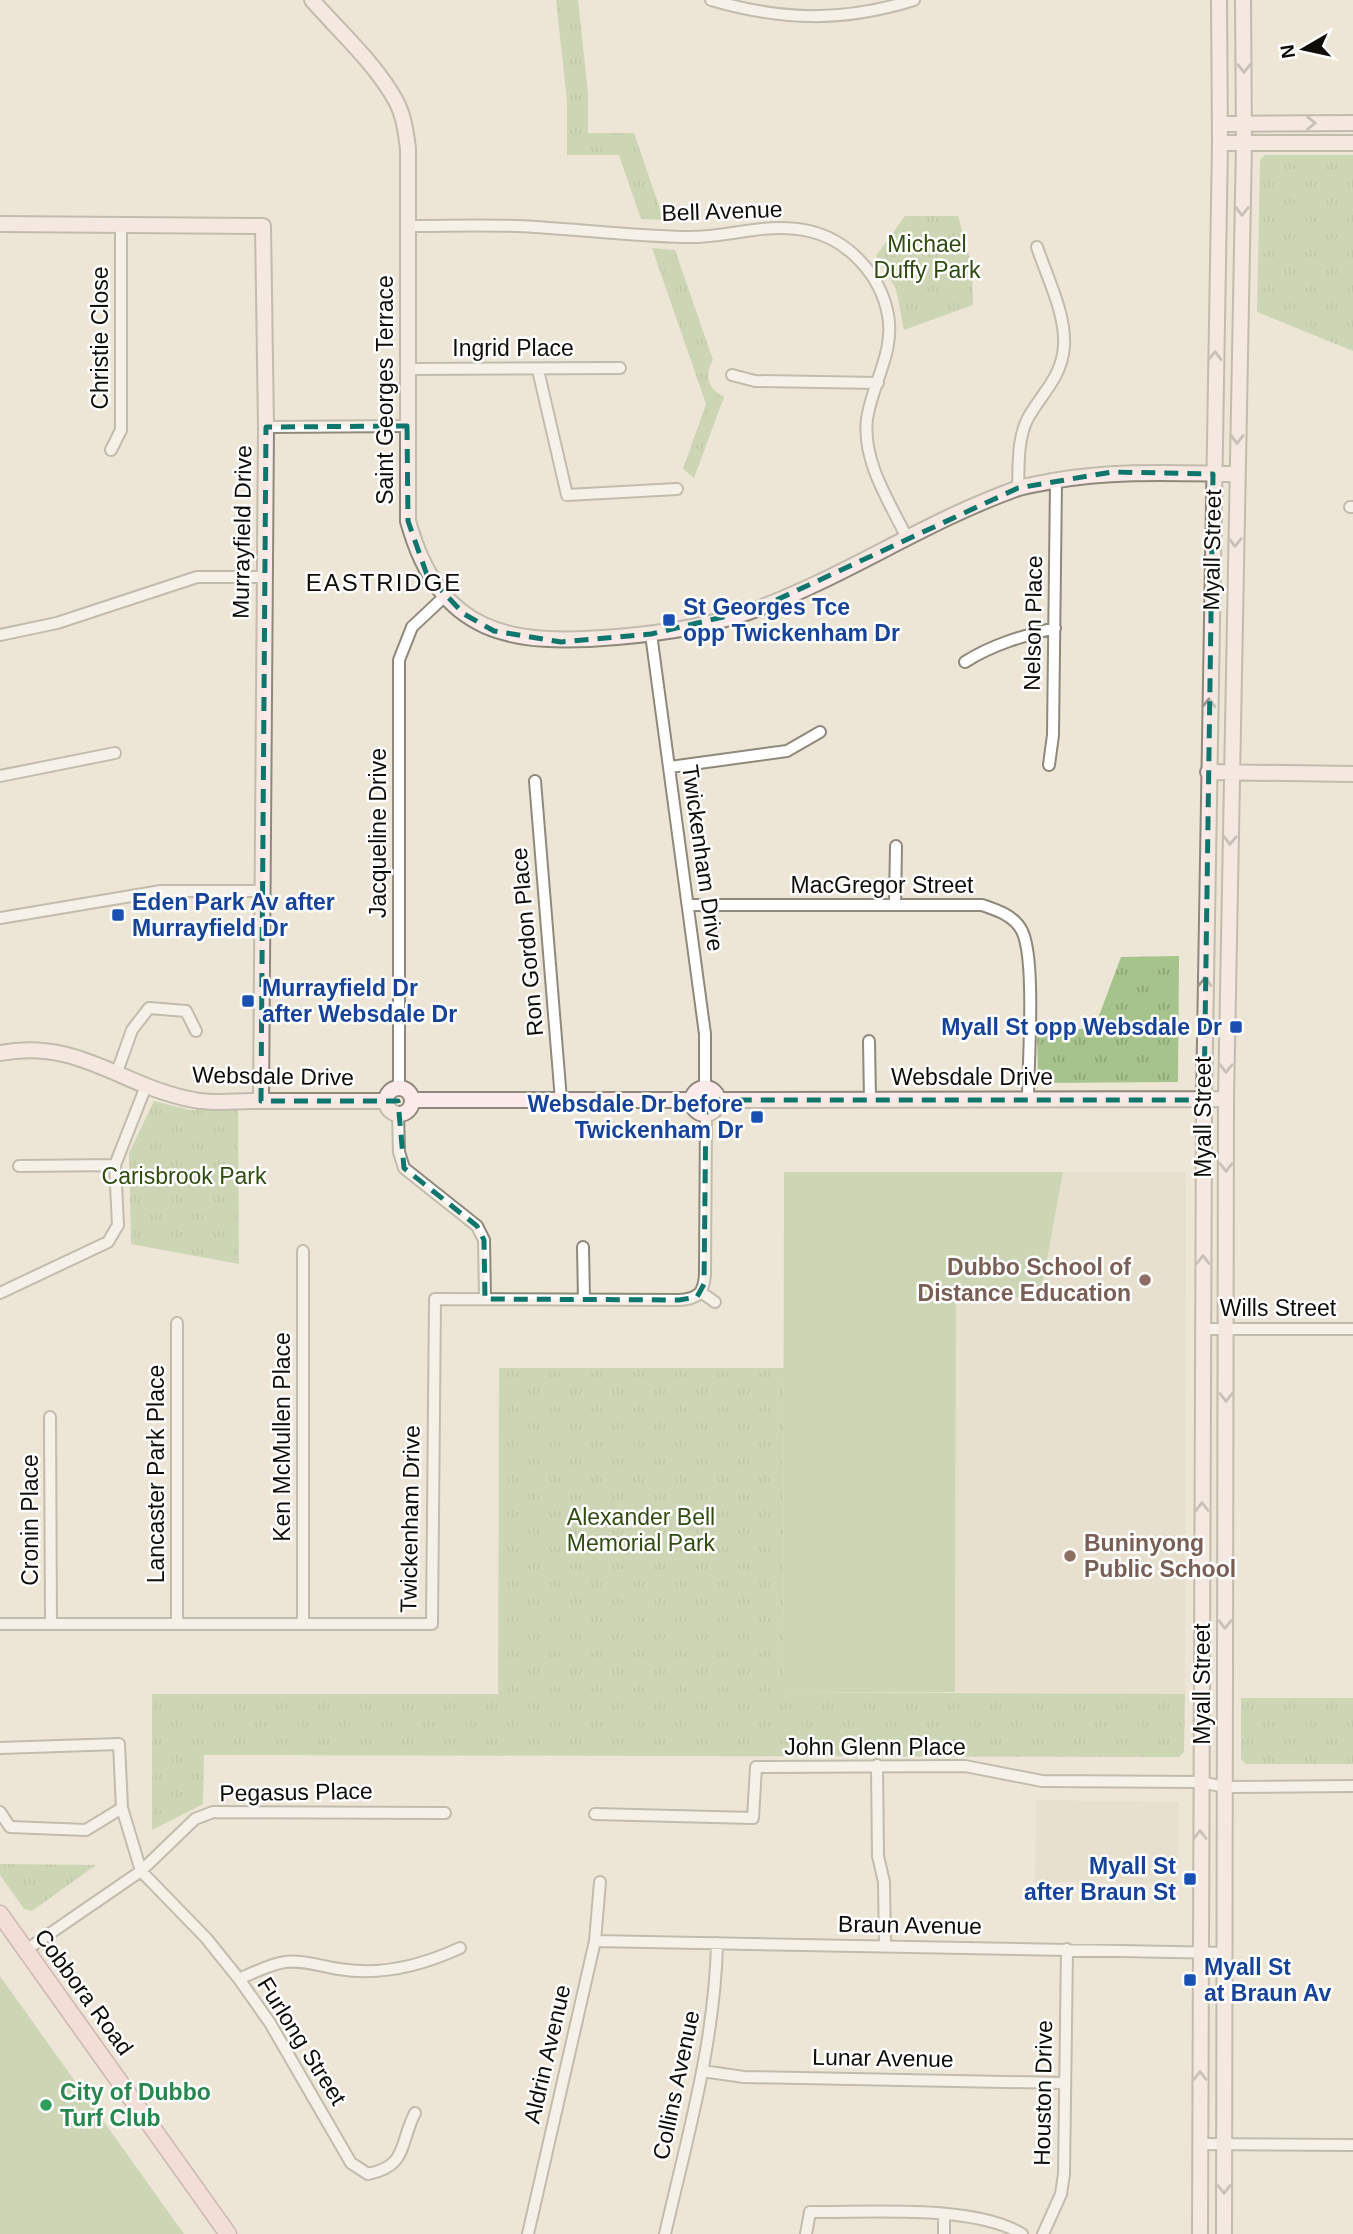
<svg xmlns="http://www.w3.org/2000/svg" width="1353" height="2234" viewBox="0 0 1353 2234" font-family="Helvetica,sans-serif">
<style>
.built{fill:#e3d9c3}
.grass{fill:#a6c38b}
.park{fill:url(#park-tufts)}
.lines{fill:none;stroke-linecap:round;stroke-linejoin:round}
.street-casing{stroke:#8f897b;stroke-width:14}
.secondary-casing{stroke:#8f897b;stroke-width:18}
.primary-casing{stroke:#a47c7e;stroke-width:19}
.street{stroke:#fff;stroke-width:10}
.secondary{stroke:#fceaeb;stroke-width:14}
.primary{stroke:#f8d4d7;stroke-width:16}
.oneway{stroke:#9d9290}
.marked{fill:none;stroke:#0f766e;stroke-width:5;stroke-dasharray:14 9;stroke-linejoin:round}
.transit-dot{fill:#1a4fb4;stroke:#fff;stroke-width:2.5}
.education-dot{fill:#8d6e63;stroke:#fff;stroke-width:2.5}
.leisure-dot{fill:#2e9e5b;stroke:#fff;stroke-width:2.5}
.labels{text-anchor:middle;stroke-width:5;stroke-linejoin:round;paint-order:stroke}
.street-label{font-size:23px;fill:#0f0d08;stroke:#fff}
.park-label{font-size:23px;fill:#314b11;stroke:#fff}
.transit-label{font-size:23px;font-weight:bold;fill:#164399;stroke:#fff;text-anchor:start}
.education-label{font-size:23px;font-weight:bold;fill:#785e54;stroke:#fff;text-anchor:end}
.leisure-label{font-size:23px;font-weight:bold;fill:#27864d;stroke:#fff;text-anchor:start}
.neighbourhood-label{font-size:24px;letter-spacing:2px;fill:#0f0d08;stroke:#fff}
</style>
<defs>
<pattern id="park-tufts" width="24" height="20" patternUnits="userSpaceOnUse" patternTransform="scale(1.75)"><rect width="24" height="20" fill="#a6c38b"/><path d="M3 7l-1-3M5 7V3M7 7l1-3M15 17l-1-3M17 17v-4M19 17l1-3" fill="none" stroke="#8ea676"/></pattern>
</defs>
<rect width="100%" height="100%" fill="#ede6d7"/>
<!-- built -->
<path class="built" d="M1063,1172H1186L1185,1694L955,1692L956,1298L1040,1297Z
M1036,1800L1179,1802L1178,1884L1035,1882Z"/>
<!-- grass -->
<path class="grass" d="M784,1172H1063L1040,1297L956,1298L955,1692H783Z
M0,1976L184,2234H0Z"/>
<!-- park -->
<path class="park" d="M556,0H578L588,93V133H634L664,220L641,219L619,155H567V101Z
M1265,155H1353V351L1257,312L1260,160Z
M905,216H958L972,265L973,305L904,330L896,289L876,256Z
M652,248L675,250L713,360C704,375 708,389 724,397L694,478L683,469L706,404Z
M1179,956L1178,1082L1038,1083L1037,1029H1094L1121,957Z
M154,1101L190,1110L238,1109L239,1264L131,1244L129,1153Z
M499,1368H784L783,1692L1185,1694L1184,1752L1179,1757L204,1755L203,1804L152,1830V1694H498Z
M1241,1698H1353V1764H1246L1241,1759Z
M0,1864L96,1865L32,1911L24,1909L0,1875Z"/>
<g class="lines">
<!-- street casing -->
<g class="street-casing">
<path id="street" d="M711,0C783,21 843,22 914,0
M408,226C450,226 493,224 535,227C585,230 634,236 683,237C727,239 765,221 809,231C849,240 881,276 888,315C895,352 872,384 867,419C862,461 889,501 907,538
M407,369L620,368
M538,370L567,495L677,489
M732,375L755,381L878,383
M266,427L407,426
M111,450L121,430V225
M1018,488C1019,465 1017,439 1028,418C1042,393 1062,377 1064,346C1066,314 1047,277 1037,247
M1350,507H1353
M651,634L705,1034V1087
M0,635L57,623L197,577H264
M965,662C993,644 1023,636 1055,628
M1049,765L1053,735L1056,481
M670,767L787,751L820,732
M0,776L115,753
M535,781L561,1100
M689,905H982C997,910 1015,916 1022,931C1036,959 1028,1064 1028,1100
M895,905L896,846
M0,918L161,891H262
M869,1041L870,1100
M117,1072L132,1030L149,1008L186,1011L196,1031
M399,1088V660L412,627L445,596
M398,1114L399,1152L404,1168L477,1226L484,1240L485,1299
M19,1166L115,1165
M583,1247L584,1300
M0,1293L108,1242L118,1225L115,1165L146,1086
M702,1293L715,1302
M177,1323V1624
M1203,1329H1353
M50,1417L51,1623
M0,1624H432L435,1299L679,1300C698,1299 704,1293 705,1274L706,1114
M303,1624V1251
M0,1748L119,1744L122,1808L141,1871L206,1938L239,1979L270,2023L351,2163L368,2174C408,2166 399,2144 415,2113
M877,1765L878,1856L884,1882L885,1946
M0,1812L10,1827L86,1830L122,1808
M595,1814L753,1818L756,1767L965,1766L1042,1781L1201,1782L1225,1787L1353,1786
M595,1941L1225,1953
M26,1950L141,1871L195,1819L213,1812L445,1813
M239,1979C253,1973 270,1964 285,1962C304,1960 320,1966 339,1969C380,1976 423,1965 460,1948
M702,2071L744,2077L1064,2083
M1200,2144L1353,2145
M528,2234L595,1941L600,1882
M665,2234C687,2138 715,2042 717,1943
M806,2234L810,2212C869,2213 972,2204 1022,2234
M944,2234V2215
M1043,2234L1061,2194L1064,2174L1067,1949"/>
</g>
<!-- secondary casing -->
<g class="secondary-casing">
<path id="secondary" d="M312,0C340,32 376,64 396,101C404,116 406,133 408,149V521C440,636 511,646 617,637C665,633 712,626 757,609C846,576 926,521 1016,489C1027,485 1040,484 1052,481C1114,470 1174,473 1236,474
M1220,124L1353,123
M1220,143H1353
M0,224L263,226L266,427L261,1101
M1208,772L1353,774
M0,1053C79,1038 122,1087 194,1100C212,1104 234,1101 252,1101C297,1101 341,1101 386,1101
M692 1101a13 13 0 1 1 26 0a13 13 0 1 1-26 0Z
M386 1101a13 13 0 1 1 26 0a13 13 0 1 1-26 0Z
M412,1100H692
M718,1100L1226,1099
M1200,2234L1204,1100L1220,143L1219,0
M1224,2234L1226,1099L1244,143L1243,0"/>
</g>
<!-- primary casing -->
<g class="primary-casing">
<path id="primary" d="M0,1914L228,2234"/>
</g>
<!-- street -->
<use href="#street" class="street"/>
<!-- secondary -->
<use href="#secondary" class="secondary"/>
<!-- primary -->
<use href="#primary" class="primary"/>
</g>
<!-- one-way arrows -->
<defs><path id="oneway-chevron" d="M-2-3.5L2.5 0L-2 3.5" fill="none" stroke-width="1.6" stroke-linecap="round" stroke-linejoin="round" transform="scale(1.75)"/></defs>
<g class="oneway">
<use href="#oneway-chevron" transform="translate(1244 68) rotate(90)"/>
<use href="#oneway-chevron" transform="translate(1311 123)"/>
<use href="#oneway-chevron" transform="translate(1242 211) rotate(91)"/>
<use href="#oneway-chevron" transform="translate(1215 356) rotate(-89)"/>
<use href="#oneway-chevron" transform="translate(1237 439) rotate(91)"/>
<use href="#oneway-chevron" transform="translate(1235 542) rotate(91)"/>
<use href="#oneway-chevron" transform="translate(1209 703) rotate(-89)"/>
<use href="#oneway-chevron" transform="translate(1230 840) rotate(91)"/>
<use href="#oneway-chevron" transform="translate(1205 982) rotate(-89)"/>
<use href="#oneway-chevron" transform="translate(1226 1068) rotate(91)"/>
<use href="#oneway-chevron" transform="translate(1226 1167) rotate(90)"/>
<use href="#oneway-chevron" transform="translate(1203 1260) rotate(-90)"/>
<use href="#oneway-chevron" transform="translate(1226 1397) rotate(90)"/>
<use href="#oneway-chevron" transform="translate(1202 1507) rotate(-90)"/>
<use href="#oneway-chevron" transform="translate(1225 1624) rotate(90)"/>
<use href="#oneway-chevron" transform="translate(1200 1835) rotate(-90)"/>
<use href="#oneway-chevron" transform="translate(1200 2076) rotate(-90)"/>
<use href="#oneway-chevron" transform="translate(1224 2189) rotate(90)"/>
</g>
<!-- marked area -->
<path d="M0 0H1353V2234H0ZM407,426L408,521L427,575L464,614L494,631L561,642L651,634L757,609L1018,488L1112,472L1213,474L1204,1100H706L704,1284L697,1297L679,1300L485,1299L484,1240L477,1226L404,1168L398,1101H261L266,427Z" fill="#ede6d7" fill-opacity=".55" fill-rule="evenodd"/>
<path class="marked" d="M407,426L408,521L427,575L464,614L494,631L561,642L651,634L757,609L1018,488L1112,472L1213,474L1204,1100H706L704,1284L697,1297L679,1300L485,1299L484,1240L477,1226L404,1168L398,1101H261L266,427Z"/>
<!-- markers -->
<g class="transit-dot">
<rect x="662" y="613" width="14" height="14" rx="3.5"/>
<rect x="111" y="908" width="14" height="14" rx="3.5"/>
<rect x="241" y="994" width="14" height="14" rx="3.5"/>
<rect x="1229" y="1020" width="14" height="14" rx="3.5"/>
<rect x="750" y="1110" width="14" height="14" rx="3.5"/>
<rect x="1183" y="1872" width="14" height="14" rx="3.5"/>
<rect x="1183" y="1973" width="14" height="14" rx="3.5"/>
</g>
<g class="education-dot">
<circle cx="1145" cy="1280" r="7"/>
<circle cx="1070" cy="1556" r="7"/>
</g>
<circle class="leisure-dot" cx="46" cy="2105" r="7"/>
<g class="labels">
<!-- street labels -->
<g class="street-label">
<text transform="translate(722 211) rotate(-2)" y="8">Bell Avenue</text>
<text transform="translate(100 338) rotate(-90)" y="8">Christie Close</text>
<text x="513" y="356">Ingrid Place</text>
<text transform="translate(385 390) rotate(-90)" y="8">Saint Georges Terrace</text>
<text transform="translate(242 532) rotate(-89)" y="8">Murrayfield Drive</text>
<text transform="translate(1212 550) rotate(-89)" y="8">Myall Street</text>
<text transform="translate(1033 623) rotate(-89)" y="8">Nelson Place</text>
<text transform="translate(378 833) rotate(-90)" y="8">Jacqueline Drive</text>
<text transform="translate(703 858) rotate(82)" y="8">Twickenham Drive</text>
<text x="882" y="893">MacGregor Street</text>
<text transform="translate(527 942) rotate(-95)" y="8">Ron Gordon Place</text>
<text transform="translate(273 1076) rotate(1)" y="8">Websdale Drive</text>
<text x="972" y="1085">Websdale Drive</text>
<text transform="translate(1203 1117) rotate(-90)" y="8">Myall Street</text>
<text x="1278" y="1316">Wills Street</text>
<text transform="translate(282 1437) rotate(-90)" y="8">Ken McMullen Place</text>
<text transform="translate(156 1474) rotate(-90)" y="8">Lancaster Park Place</text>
<text transform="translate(410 1519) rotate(-89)" y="8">Twickenham Drive</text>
<text transform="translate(30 1520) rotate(-90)" y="8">Cronin Place</text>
<text transform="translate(1202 1684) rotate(-90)" y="8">Myall Street</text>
<text x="875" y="1755">John Glenn Place</text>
<text transform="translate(296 1792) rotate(-1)" y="8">Pegasus Place</text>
<text transform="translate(910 1925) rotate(1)" y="8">Braun Avenue</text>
<text transform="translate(84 1992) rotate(54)" y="8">Cobbora Road</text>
<text transform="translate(302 2041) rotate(58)" y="8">Furlong Street</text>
<text transform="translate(547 2054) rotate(-77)" y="8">Aldrin Avenue</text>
<text transform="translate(883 2058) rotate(1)" y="8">Lunar Avenue</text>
<text transform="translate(676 2085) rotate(-78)" y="8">Collins Avenue</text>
<text transform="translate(1043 2093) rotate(-89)" y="8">Houston Drive</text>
</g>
<!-- park labels -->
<g class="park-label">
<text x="927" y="252">Michael<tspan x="927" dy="26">Duffy Park</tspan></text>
<text x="184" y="1184">Carisbrook Park</text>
<text x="641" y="1525">Alexander Bell<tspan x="641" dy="26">Memorial Park</tspan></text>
</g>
<!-- transit labels -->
<g class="transit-label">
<text x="683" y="615">St Georges Tce<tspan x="683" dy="26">opp Twickenham Dr</tspan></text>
<text x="132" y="910">Eden Park Av after<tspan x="132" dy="26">Murrayfield Dr</tspan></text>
<text x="262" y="996">Murrayfield Dr<tspan x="262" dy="26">after Websdale Dr</tspan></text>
<text x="1222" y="1035" text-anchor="end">Myall St opp Websdale Dr</text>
<text x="743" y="1112" text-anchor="end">Websdale Dr before<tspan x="743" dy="26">Twickenham Dr</tspan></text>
<text x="1176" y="1874" text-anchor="end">Myall St<tspan x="1176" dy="26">after Braun St</tspan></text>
<text x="1204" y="1975">Myall St<tspan x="1204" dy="26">at Braun Av</tspan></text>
</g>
<!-- education labels -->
<g class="education-label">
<text x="1131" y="1275">Dubbo School of<tspan x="1131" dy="26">Distance Education</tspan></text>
<text x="1084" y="1551" text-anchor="start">Buninyong<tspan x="1084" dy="26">Public School</tspan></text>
</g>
<!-- leisure labels -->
<g class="leisure-label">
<text x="60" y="2100">City of Dubbo<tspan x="60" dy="26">Turf Club</tspan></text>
</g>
<!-- neighbourhood labels -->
<g class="neighbourhood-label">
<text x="384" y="591">EASTRIDGE</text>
</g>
</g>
<!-- north arrow -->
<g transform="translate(1304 49) rotate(261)" stroke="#ffffff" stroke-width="5" paint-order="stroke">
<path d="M0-5L12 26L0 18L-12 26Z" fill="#0f0d08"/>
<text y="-10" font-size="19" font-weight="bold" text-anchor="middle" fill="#0f0d08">N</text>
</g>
</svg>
